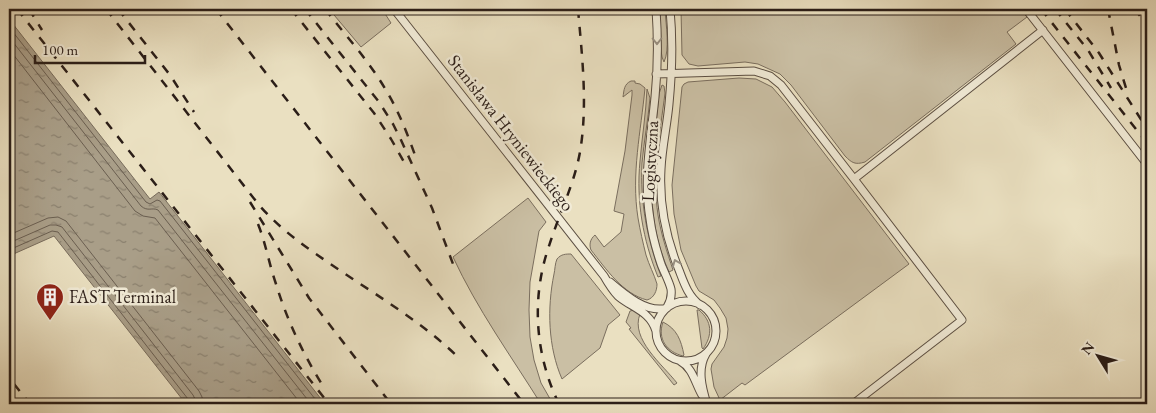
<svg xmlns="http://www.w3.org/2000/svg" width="1156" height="413" viewBox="0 0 1156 413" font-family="'EB Garamond',serif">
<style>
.green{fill:#cabfa4;stroke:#7a6e5e}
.water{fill:url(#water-ripples);stroke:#776b5b}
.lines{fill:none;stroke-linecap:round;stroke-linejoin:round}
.shore{stroke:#6a5e50;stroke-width:1}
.minor-casing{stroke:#5b4e42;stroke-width:9}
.minor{stroke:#f1ebd7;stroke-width:7}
.rail{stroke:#2b1e18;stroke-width:2.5;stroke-dasharray:9 9;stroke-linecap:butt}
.oneway{stroke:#988f81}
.labels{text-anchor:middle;stroke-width:5;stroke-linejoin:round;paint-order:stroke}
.street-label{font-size:18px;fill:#2b1e18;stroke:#f1ebd7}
.poi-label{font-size:18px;fill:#2b1e18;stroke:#f1ebd7;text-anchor:start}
</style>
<defs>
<pattern id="water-ripples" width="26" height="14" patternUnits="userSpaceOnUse" patternTransform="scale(1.25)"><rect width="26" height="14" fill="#a99e88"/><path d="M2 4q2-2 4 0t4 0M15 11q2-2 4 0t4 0" fill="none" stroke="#8a806e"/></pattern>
</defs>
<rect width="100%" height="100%" fill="#eae0c1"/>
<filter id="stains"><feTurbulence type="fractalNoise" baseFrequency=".004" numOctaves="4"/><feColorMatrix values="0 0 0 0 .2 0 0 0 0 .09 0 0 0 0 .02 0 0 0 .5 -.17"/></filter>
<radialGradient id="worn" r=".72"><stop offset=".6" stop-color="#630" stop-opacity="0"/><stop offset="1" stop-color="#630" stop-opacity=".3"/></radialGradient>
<!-- green -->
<path class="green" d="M329,9H382L391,23L361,47Z
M660,9H665V10C666,25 670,50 664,62L662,57L661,50Z
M681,9H1020L1027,17L1007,32L1016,44L865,162C855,165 852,163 845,156L791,85L780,74L758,64L745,62L698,66L689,64L682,55Z
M739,78L756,79L772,87L785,102L909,264L745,385L742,383L720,400L714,387L711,369L712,364L724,347L727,338L728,329L726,318L720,308L714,300L699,291L696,286L681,250L674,214L672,185L682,87L684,84L688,82Z
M631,81H635V83L640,84L645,88C641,131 631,174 638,218C640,230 643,243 646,255C649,265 654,274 657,284C657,291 654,298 647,300C623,294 606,269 591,250C589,245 590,239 595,235L604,247L621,232L624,214L614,211L625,151L632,95V90L623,97C624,90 624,84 631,81Z
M662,85L664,86L665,93C660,133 652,175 658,215C661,234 667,252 673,270L669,272C642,212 653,156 659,94Z
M647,89L650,98C648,120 644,141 642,163C640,202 647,239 661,276L658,277C643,240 636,201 640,161C642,137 646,113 647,89Z
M528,198L546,222L539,231L530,282L529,310L530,337L534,360L541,383L553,404H541C511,356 477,309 453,257Z
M571,254L620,315L608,325L600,348L562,379C548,347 547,308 554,274C555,270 555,263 557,259C561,254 566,254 571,254Z
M634,310L640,314C630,339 663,365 677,383L674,385L629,329L631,328L626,322L630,311Z
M697,310H699C712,321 713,335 703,349L702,348Z
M663,322C677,329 681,340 684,355L683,356C667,352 657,339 663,322Z"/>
<!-- water -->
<path class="water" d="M9,19L150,199L159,192L325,404H186L54,236L9,256Z"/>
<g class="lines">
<!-- shore -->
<path class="shore" d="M9,27L146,202L150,204L157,200L160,201L319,404
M9,37L141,206C148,212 152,207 158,210L311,404
M9,49L135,211L143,216L155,218L301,404
M9,235L48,218L58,217L66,221L199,391L202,397L203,404
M9,243L50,225H56L62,227L193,395L195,399L196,404
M9,250L52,231L58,232L188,399L190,404"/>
<!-- minor casing -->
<g class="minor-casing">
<path id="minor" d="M394,9L604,276C608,283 612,290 618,296C632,308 650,311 656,331
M656,9C658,38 658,68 655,97C651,138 643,178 650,219C652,235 656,249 661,264C664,272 669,281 671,289C672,296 670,302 667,307
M670,9C673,40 672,73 669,104C667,126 662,147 661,169C659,203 666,238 679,270C684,283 688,296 700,305
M1026,9L1147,164
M656,74L754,71L770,76L781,85L854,179L962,320L853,404
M854,179L1043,30
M610,282C624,294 647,314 667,308
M656 331a30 30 0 1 1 60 0a30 30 0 1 1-60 0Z
M706,354C697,369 702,388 707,404
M680,361C693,368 695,383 702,395"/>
</g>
<!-- minor -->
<use href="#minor" class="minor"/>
<!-- rail -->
<path class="rail" d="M17,9L329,404
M29,9L42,30
M106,9L259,205C280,229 304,246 329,263C374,294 423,322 461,360
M118,9L170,75L194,112
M216,9L524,404
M291,9L374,113L391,139L404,162
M305,9L379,102L393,124L401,140L432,208L453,264
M325,9C346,36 370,62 387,92C399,112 407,133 415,155
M1041,9L1147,143
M1055,9L1088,50L1111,88
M1065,9L1099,53L1147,129
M1108,9L1119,65L1126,88
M1134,9L1147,24
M1144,9L1147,13
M250,202L309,298L391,404
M258,224C266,244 269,264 276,284C287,320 303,354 323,386
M14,384L30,404
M559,404C535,355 531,298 549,246C559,214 574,185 580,152C588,105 582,56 578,9"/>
</g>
<!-- one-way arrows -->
<defs><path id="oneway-chevron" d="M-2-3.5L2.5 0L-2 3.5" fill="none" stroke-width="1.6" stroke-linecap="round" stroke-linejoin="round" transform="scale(1.25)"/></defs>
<g class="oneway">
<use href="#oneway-chevron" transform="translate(657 41) rotate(90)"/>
<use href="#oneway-chevron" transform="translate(676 263) rotate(-111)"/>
</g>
<!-- icons -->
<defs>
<g id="building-pin" transform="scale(1.4375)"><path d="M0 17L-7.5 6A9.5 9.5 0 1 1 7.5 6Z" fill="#8f2418" stroke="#f1ebd7"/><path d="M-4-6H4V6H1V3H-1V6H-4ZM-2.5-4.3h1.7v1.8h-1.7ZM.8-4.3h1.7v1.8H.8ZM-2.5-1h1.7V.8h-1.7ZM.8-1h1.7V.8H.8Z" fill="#fff"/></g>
</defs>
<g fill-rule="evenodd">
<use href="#building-pin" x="50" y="297"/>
</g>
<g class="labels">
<!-- street labels -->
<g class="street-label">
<text transform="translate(511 133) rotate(52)" y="6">Stanisława Hryniewieckiego</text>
<text transform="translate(650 161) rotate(-87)" y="6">Logistyczna</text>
</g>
<!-- poi labels -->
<g class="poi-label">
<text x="69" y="303">FAST Terminal</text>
</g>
</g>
<!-- margin -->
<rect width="1156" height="413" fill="none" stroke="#eae0c1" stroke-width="30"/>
<rect x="10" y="10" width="1136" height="393" fill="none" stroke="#2b1e18" stroke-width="2.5"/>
<rect x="15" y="15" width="1126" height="383" fill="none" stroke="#2b1e18"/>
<!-- north arrow -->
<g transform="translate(1098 356) rotate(307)" stroke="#f1ebd7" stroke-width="4" paint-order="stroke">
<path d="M0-4L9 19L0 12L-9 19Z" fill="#2b1e18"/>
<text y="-8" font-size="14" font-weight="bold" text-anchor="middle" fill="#2b1e18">N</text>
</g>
<!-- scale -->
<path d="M35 55v8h110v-8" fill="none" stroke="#2b1e18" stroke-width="2.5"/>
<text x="42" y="55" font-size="15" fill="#2b1e18" stroke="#f1ebd7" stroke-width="4" paint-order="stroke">100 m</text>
<rect width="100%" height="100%" filter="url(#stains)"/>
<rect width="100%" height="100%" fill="url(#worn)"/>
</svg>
